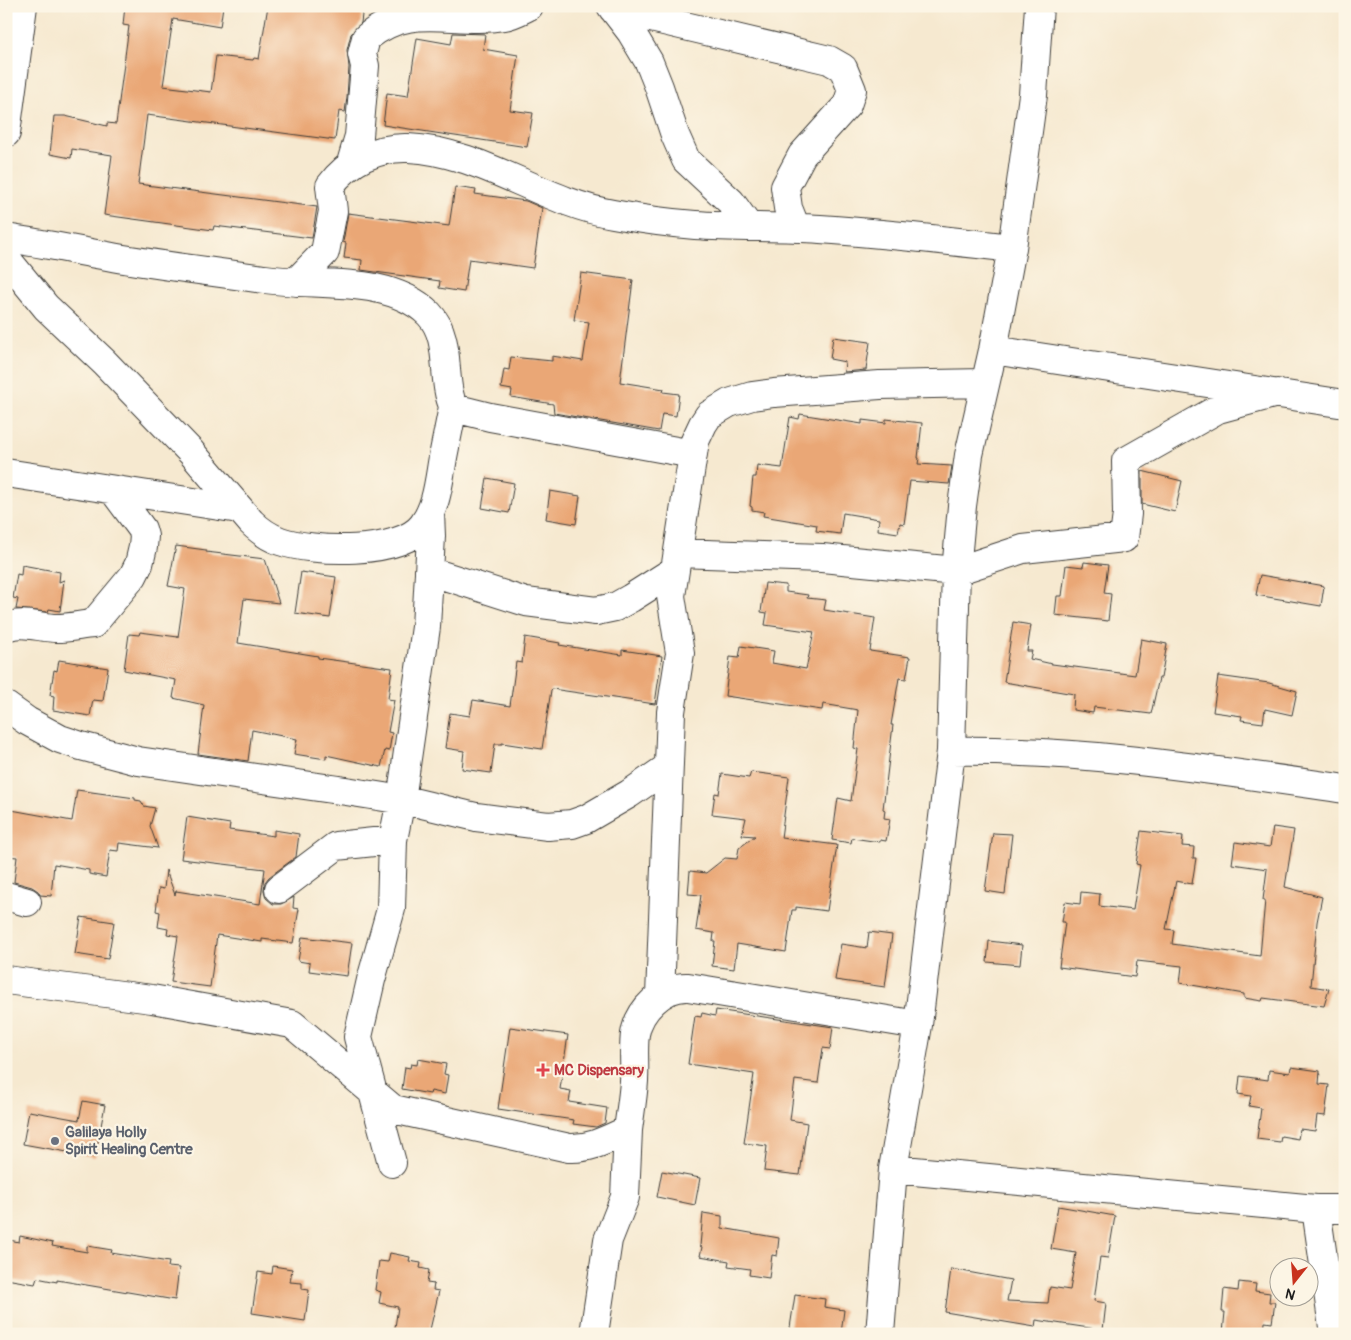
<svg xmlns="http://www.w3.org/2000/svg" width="1351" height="1340" viewBox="0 0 1351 1340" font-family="Pangolin,sans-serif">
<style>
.building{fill:#eaa776}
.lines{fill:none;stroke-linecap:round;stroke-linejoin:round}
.minor-casing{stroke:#3d3b37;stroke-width:30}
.minor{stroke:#fff;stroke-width:28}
.health-dot{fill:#e0444e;stroke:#fcf5e5;stroke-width:2}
.worship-dot{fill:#6b7280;stroke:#fcf5e5;stroke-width:2}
.labels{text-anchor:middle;stroke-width:4.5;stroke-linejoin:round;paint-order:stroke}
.health-label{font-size:15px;font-weight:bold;fill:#be3a42;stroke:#fcf5e5;text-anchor:start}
.worship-label{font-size:15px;font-weight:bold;fill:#5b616d;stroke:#fcf5e5;text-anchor:start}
</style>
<rect width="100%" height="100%" fill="#fcf5e5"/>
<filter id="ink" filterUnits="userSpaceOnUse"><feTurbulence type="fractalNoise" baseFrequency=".02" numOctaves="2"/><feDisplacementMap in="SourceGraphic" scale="10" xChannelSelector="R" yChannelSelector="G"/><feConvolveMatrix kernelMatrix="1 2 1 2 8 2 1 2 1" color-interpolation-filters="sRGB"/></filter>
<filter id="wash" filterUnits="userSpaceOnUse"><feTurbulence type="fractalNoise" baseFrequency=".0096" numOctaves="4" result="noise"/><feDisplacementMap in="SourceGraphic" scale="20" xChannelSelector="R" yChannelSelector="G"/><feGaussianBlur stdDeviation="1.12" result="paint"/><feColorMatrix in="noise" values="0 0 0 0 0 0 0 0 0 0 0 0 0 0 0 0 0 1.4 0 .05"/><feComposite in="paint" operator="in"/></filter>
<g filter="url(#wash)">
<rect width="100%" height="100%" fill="#f6e9d0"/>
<g id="blocks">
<!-- building -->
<path class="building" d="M125,6H223L220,27L173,19L163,86L211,92L216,56L253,60L254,58L259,59L268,6H363L361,23L351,34L347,50L349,67L347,97L345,112L339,111L335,140L147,115L138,184L317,207L312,238L214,226L213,230L104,215L112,155L72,149L71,158L50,154L54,116H65L107,126V123L116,124L129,26L123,25Z
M453,33L485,34L483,49L518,55L510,110L533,113L527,147L383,125L387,93L408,96L417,38L451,44Z
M455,187L476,190L475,194L526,201L542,208L533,268L469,259L464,292L439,288L440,281L361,270L362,260L344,258L346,243L343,242L348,213L449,226Z
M581,273L633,280L620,382L664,389L663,392L679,394L676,416L662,414L659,431L554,413L553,404L511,397L512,390L501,388L504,369L509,370L511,357L552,361V356L583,361L589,322L574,320Z
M833,337L870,342L866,370L844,372L845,362L830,359Z
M800,414L862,424V420L886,423V419L922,423L918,458H919L918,464L952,466L949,484L910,481L904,524L900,523L898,533L878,530L879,519L843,513L840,534L816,531L817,525L763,516L764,512L752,510V507L750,506L753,477H756L757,465L782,468L790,417L799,419Z
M1142,471L1182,481L1175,512L1142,504Z
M487,478L514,483L509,513L482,508Z
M550,491L580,496L576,524L546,519Z
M176,546L206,550V552L265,559L279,603L244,599L238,643L318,656V658L392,668L388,699L394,700L388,732L392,733L389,751L385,750L381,767L326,755V759L294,754L297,739L252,730L248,761L198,754L204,705L173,698L176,680L124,670L129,634L139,635L140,632L178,637L185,589L168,586Z
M1084,562L1108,565L1104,593L1111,594L1108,621L1055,615L1057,596H1062L1066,565L1083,567Z
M22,565L60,572L59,582L64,580L60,611L49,609L48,612L16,609L18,599L13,598L17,574L21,575Z
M301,572L336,577L330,618L295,613Z
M1260,575L1324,586L1321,606L1256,595Z
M765,583L786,585V592L808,595L807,598L826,600L824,610L875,618L870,651L910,657L906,679L899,678L891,725H893L883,809L885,810L884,818L890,819L886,841L880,840V842L852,838L851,843L832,840L838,798L851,801L858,749L854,748L858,710L823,704L822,710L725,696L730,657L739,658L741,646L774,651L772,663L806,669L814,632L765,625L767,613L761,612Z
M1013,622L1031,625L1027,651H1032L1030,659L1052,664L1135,675L1141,639L1167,644L1161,678H1159L1151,714L1094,707L1093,713L1073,710L1074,694L1004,682Z
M525,637L560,643L559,645L622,655V650L662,656L655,704L552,689L551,690L542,749L502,743V744H495L491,773L462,769L464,751L445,748L450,713L470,716L473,700L510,706L516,662L522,663Z
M59,660L108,668L103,701L93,700L90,716L53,710L54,696L50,695L54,670L57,671Z
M1218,676L1269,683L1297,691L1292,715L1265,709L1263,723L1241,720L1242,716L1213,712Z
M751,772L789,777L781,838L837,845L827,911L796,907V910H792L786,952L737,944L734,969L712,966L715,941H713L714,933L696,930L701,895L688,894L690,871L706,873L725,858L737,859L739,848L755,836L742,835L746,818L712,814L715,793L719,794L722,774L749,778Z
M77,790L135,798V800L141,801L144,806L155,808L150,826L158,848L119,843L118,851L110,850L106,877L89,874V870L54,864L51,896L40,895L38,891L32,887L14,882L17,857L6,856V809L72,821Z
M187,817L230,824L229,830L274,836V830L299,834L296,857L269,877L265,882L264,890L266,898L273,904H281L294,897L293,908L299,909L293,943L262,939V942L217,935L210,987L171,982L178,936L167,934L168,929L158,927L160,912L156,911L159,888L164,889L166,870L175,895L176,891L260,904L265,869L181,859Z
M1273,827L1294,830L1285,887L1322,897L1317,922L1311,986L1329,989L1324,1006L1263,998L1262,1001L1244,998V994L1180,983L1182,966L1137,961L1135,977L1059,967L1065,922H1062L1065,902L1080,904L1081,892L1100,894L1099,906L1133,910L1140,865L1136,864L1141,831L1183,836L1182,846L1194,847L1193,858H1196L1192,884L1176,881L1166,929L1174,930L1172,944L1260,956L1265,900H1263L1267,869L1232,864L1235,842L1270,847Z
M993,833L1012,834L1005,894L985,891Z
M81,917L114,922L108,959L75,954Z
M869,932L892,935L885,987L835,980L841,944L867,948Z
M302,937L352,943L347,976L309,971L310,963L298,961Z
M989,941L1022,945L1020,965L987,962Z
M716,1010L833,1027L830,1049L823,1048L818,1083L795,1080L790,1120L807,1123L800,1175L764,1171L767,1146L744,1143L754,1074L688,1064L695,1016L701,1017L702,1013L715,1016Z
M510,1027L568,1035L560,1089L571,1091L569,1102L607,1108L605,1123L596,1127L573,1124L574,1120L498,1109Z
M418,1059L446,1064L444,1074L448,1075L445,1094L431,1091L430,1094L402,1089L405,1067L410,1068L411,1064L417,1065Z
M1291,1067L1320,1071L1319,1084L1329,1085L1325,1116L1317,1115L1315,1131L1300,1129L1298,1139L1281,1136L1280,1142L1257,1139L1261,1108L1249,1106L1251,1096L1238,1094L1240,1076L1268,1080L1269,1070L1290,1073Z
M83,1101L105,1105L95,1157L23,1144L29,1111L79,1120Z
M662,1171L700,1178L695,1205L657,1197Z
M1058,1206L1115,1216L1108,1258L1100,1257L1094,1301L1106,1303L1103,1330L1036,1320L1035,1327L945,1312L951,1269L1011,1280L1007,1301L1048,1303L1050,1287L1070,1290L1076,1253L1051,1249Z
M703,1213L722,1216V1228L779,1238L777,1256L772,1255L769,1278L749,1275L750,1269L728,1266L729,1261L700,1256L702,1247L700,1246Z
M20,1236L53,1243L52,1246L87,1252V1246L112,1250L111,1253L169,1262L168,1267L179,1268L175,1300L57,1280V1282L37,1278L35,1284L6,1279V1255L9,1240L19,1242Z
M390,1253L410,1257L409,1261L421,1263L420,1268L429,1270L427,1283L434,1284L433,1290L439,1291L429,1334H394L398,1307L379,1303L381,1292L375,1290L379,1261L388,1262Z
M273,1266L292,1269L290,1282L302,1283V1289L309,1290L305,1321L252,1313L258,1272L272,1274Z
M1239,1282L1256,1284L1255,1291L1270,1293L1269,1302H1275L1272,1323L1265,1322L1264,1334L1223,1333L1225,1312H1222L1224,1289L1238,1291Z
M795,1295L825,1299L824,1307L844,1310L841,1334H789Z"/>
</g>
</g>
<g filter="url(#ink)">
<use href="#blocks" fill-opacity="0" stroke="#3d3b37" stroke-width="1"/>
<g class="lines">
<!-- minor casing -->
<g class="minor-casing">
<path id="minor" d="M611,6L631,32L649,62L659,87L675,135L686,160L731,202L749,227
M613,9L829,60L843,68L852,90L847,105L802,155L785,187L788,208L796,228
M6,133L23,6
M351,163L359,136L365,66L362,54L366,38C411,0 453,25 504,16C512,15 521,10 529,6
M6,238C48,244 88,253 130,260C174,267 220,273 265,279C301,284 339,281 375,288C394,292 415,300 429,314C453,339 440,379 454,408L490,417L693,454
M6,258L46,307L104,362L191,452L251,522C259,530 269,537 280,541C312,552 400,556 423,525C438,505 439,477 444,452C447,437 450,422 453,407
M296,282L325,252L333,211L330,186C348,161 377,147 408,148C481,151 542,202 613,214C640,219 668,223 695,225C737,228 779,226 820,229C885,233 949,241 1012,248
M993,350L1345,404
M6,473L239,509
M678,553L822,558L956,571L1023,549L1124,538L1127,514L1126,461L1218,409L1277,393
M429,571L526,602L596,611L615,607L631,598L675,570
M6,627C22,620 40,628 57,628C69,628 81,625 93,624L133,576L139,564L143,547L144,536L142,529L113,490
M6,706L27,721L60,739L81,746L138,761L346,791L409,801L476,817L548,826L572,824L586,819L629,794L668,767
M951,751C1084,749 1214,770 1345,789
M279,889L336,846L393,840
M6,896L27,902
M6,980L152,999L292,1024L393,1109L569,1148C591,1149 608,1139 628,1130C630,1114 633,1097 634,1081C635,1065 633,1049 635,1034C639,1010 663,986 688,987L918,1025
M660,996L671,712L680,653L671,596L695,441L703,424L709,415L729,403L752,396L774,393L880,385L985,383
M392,1163L358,1037L371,980L391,909L393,840L401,800L426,627L431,536L430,513
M893,1169L1316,1209H1345
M1316,1209L1334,1334
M594,1334L608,1240L625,1197L628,1130
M880,1334L893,1169L918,1025L951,751L956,571L962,506L969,455L993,350L1012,248L1033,95L1039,6"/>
</g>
<!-- minor -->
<use href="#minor" class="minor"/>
</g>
</g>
<!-- markers -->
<path class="health-dot" d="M540.5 1062.5h5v5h5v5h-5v5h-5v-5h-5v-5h5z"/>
<circle class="worship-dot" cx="55" cy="1141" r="5"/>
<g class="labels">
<!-- health labels -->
<g class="health-label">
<text x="554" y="1075">MC Dispensary</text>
</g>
<!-- worship labels -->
<g class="worship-label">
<text x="65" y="1137">Galilaya Holly<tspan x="65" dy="17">Spirit Healing Centre</tspan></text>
</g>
</g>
<!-- margin -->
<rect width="1351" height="1340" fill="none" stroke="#fcf5e5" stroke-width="25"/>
<!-- north arrow -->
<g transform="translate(1294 1282) rotate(197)"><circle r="24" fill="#fcf5e5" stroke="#a29e95"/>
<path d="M0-4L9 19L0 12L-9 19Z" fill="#c8321e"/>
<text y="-8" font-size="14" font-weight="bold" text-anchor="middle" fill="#1c1c1c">N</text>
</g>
</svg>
